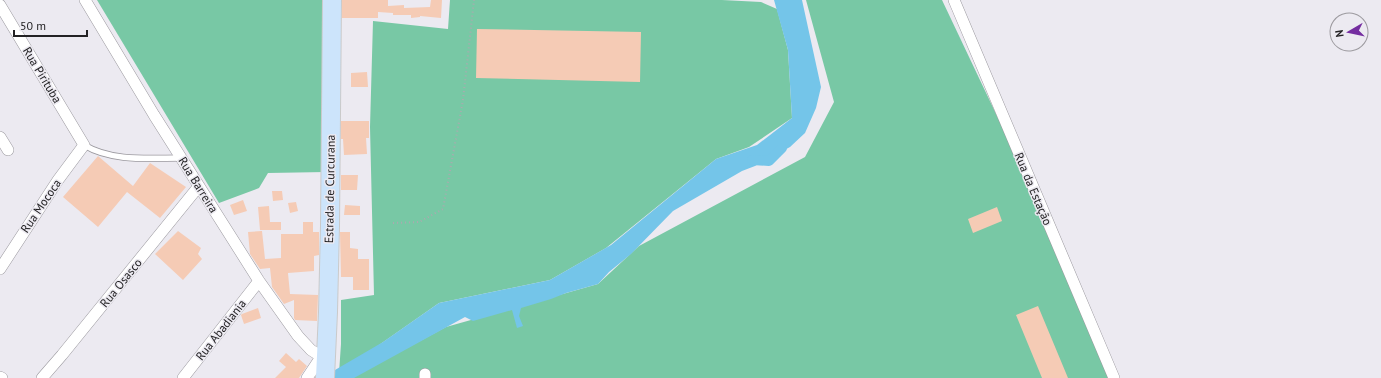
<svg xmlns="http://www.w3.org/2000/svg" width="1381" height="378" viewBox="0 0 1381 378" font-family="'PT Sans',sans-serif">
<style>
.forest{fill:#78c8a5}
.water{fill:#74c5e9}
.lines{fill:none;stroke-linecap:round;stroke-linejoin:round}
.canal{stroke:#74c5e9;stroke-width:10}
.building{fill:#f5cbb5}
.service-casing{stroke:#9b999f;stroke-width:7}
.minor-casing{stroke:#9b999f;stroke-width:12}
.primary-casing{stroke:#cacaca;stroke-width:20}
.path{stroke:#abaaaf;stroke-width:2;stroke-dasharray:1 3;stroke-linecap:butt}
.service{stroke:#fff;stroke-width:5.5}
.minor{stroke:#fff;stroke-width:11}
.primary{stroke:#cce4fb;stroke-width:18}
.labels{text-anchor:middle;stroke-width:3;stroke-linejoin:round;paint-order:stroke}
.street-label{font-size:12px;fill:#232224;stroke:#eceaf1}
</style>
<rect width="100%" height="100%" fill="#eceaf1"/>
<!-- forest -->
<path class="forest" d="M97,0H324L326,172L268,173L259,188L219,203Z
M450,0H722L761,2L777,9L788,50L792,118L749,147L716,159L606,248L550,280L439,303L339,373L341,344V300L374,295L370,127L373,21L448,29Z
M806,0H942L1043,213L1108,378H351L446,327L598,284L639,246L805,157L834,102Z"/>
<!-- water -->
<path class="water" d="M774,0H802L821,87L816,108L805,133L790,147L755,166L742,171L673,211L631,254L609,272L598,284L566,293L551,299L521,308L519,316L523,326L517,328L512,310L473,321L465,317L354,378H315L335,370L383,342L439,303L550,280L611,245L716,159L757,145L792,118L788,50Z"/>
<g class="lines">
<!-- canal -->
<path class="canal" d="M752,160L769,161L782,148"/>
</g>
<!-- building -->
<path class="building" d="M342,0H388V6L404,5V8L430,7L431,0H442L441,18L420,16V17L411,18V15H393V13L378,12V18H342Z
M477,29L641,32L640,82L476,78Z
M367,72L368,87H351V73Z
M341,121H369V138H366L367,154L344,155L343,139H341Z
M98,156L133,186L150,163L186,187L160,218L127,192L98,227L63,197Z
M341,175H358L357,190H341Z
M272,191H282L283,200L273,201Z
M243,200L247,211L234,215L230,205Z
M296,202L298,211L290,213L288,203Z
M345,205L360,206V215H344Z
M269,206L270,222H281V230H260L258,207Z
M997,207L1002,221L973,233L968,219Z
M303,222H313V232H319V255L314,256V271L288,273L290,294L318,295L317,321L295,320L294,318V300L284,304L272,287L270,268L260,269L250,254L248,232L262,231L265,259L281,258V234H303Z
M178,231L201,248L198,254L202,259L183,280L155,254Z
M340,232H350V248L358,249V259H369V290H353V277H341Z
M1038,306L1068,378H1042L1016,315Z
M258,308L261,318L244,324L241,315L242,314Z
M286,353L296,362L299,359L307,366L299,378H275L286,367L279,361Z"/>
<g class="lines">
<!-- service casing -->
<g class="service-casing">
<path id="service" d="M84,145C112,162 150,158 181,158"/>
</g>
<!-- minor casing -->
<g class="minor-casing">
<path id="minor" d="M85,0L154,115L259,281L298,336L311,350L325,359
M954,0L1114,378
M0,5L84,145L58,180L0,269
M0,137L8,150
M425,374V378
M0,377L2,378
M42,378L62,355L199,186
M183,378L259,281
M307,378L321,357"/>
</g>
<!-- primary casing -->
<g class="primary-casing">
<path id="primary" d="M325,378L328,312L330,226L332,0"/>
</g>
<!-- path -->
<path class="path" d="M393,223L419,222L443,209L463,100L474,0"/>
<!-- service -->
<use href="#service" class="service"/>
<!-- minor -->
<use href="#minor" class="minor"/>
<!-- primary -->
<use href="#primary" class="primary"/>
</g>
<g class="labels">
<!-- street labels -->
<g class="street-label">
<text transform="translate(42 75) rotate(59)" y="4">Rua Pirituba</text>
<text transform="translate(198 185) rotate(58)" y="4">Rua Barreira</text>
<text transform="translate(330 189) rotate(-89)" y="4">Estrada de Curcurana</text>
<text transform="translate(1033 189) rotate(67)" y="4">Rua da Estação</text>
<text transform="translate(41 206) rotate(-56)" y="4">Rua Mococa</text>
<text transform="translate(121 283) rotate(-51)" y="4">Rua Osasco</text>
<text transform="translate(221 330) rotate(-52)" y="4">Rua Abadiania</text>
</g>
</g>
<!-- north arrow -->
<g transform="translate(1349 32) rotate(261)"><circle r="19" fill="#eceaf1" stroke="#9c9a9f"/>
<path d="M0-3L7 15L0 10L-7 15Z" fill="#742da0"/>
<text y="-6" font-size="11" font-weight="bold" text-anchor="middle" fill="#232224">N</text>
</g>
<!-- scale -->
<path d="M14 30v6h73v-6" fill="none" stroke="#232224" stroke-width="2"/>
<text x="20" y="30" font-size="12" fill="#232224" stroke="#eceaf1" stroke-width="3" paint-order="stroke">50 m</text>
</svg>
